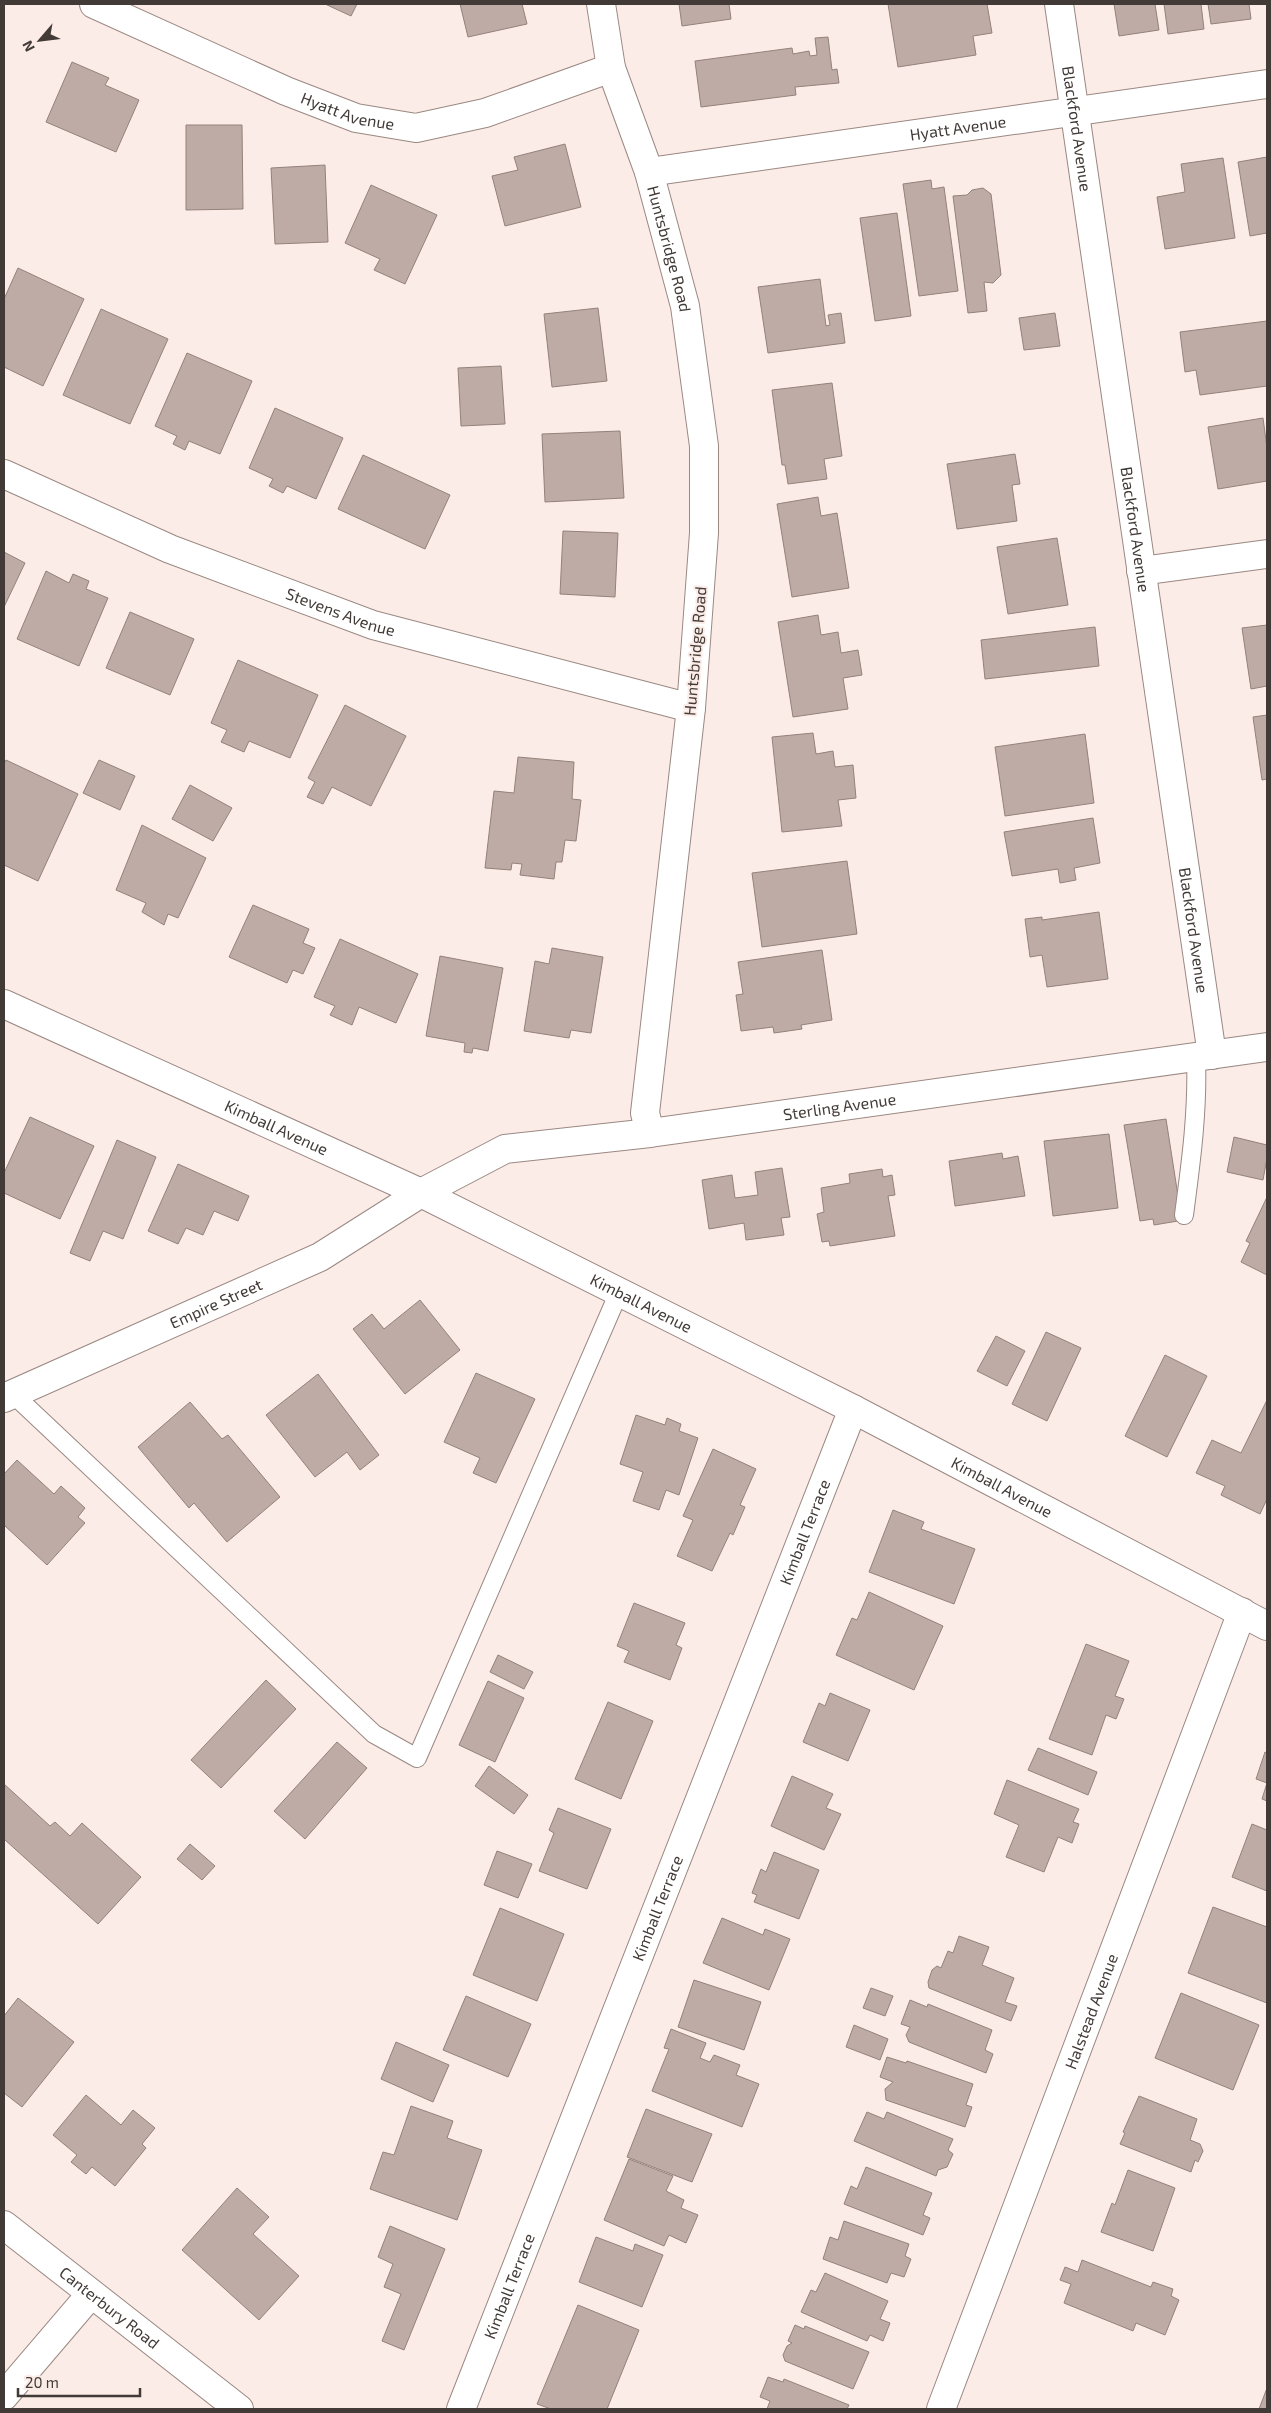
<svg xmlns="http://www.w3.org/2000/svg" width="1271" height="2413" viewBox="0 0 1271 2413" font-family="'Exo 2',sans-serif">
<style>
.building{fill:#beaba5;stroke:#93817b}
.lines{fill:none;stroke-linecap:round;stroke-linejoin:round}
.service-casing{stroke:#9a8882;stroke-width:20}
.minor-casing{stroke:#9a8882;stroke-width:30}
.tertiary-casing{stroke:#9a8882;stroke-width:30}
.service{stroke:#fff;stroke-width:18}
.minor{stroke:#fff;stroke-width:28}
.tertiary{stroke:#fff;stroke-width:28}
.labels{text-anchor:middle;stroke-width:4;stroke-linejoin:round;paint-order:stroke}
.street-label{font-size:16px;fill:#423a37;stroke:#fcece7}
</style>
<rect width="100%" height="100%" fill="#fcece7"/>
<!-- building -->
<path class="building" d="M325,4H357L351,16Z
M460,4H522L527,24L468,37Z
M679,4H729L731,19L682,26Z
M888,4H987L992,33L973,36L976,55L898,67Z
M1114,4H1155L1159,30L1119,36Z
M1164,4H1201L1204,29L1168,34Z
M1208,4H1249L1251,19L1211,24Z
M828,37L832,70L837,69L839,83L795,87L796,95L701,107L695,61L792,48L793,54L809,51L810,56L817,55L815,38Z
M72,62L109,78L105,85L139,100L116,152L46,122Z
M186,125H242L243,209L186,210Z
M565,144L581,207L505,226L492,176L518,170L514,157Z
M1267,157V233L1250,236L1238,162Z
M1223,158L1235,238L1165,249L1157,197L1185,192L1181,164Z
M325,165L328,242L275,244L271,168Z
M931,180L932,189L944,187L958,291L919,296L903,184Z
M371,185L437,215L405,284L374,270L380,259L345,243Z
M983,188L991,194L1001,275L993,283L984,282L987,311L968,313L953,196L967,195L972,190Z
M897,213L911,316L875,321L860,218Z
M18,268L84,299L43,386L4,367V299Z
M820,279L826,326L830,325L828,315L841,313L845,343L768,353L758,287Z
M598,308L607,381L552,387L544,314Z
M101,309L168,339L130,424L63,395Z
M1055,313L1060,346L1024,350L1019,318Z
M1267,321V386L1200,395L1196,370L1185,372L1180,332Z
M187,353L252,381L220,454L189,441L185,450L173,444L177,436L155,426Z
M501,366L505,424L461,426L458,368Z
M832,383L842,456L824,459L827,479L788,484L785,465H782L772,390Z
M275,408L343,438L316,499L287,486L283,493L269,486L273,479L249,468Z
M1263,418L1267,448V481L1218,489L1208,427Z
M620,431L624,498L545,502L542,434Z
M1015,454L1020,484L1012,485L1017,521L957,529L947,464Z
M363,455L450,495L425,549L338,509Z
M818,497L821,516L837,513L849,588L792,597L777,504Z
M563,531L618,533L615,597L560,594Z
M1057,538L1068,605L1008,614L997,547Z
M4,552L25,563L4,607Z
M46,571L69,583L73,574L89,581L86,589L108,598L79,666L17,639Z
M130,612L194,639L170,695L106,668Z
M818,615L821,635L838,632L841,653L858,650L862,675L843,678L848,709L793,717L778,622Z
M1267,625V686L1251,689L1242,628Z
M1095,627L1099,666L985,679L981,640Z
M238,660L318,695L290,758L249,741L244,752L221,742L227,730L211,723Z
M345,705L406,736L371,806L332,787L323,804L307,797L315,782L308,778Z
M1267,715V779L1262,780L1253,717Z
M813,733L816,754L833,751L835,767L853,765L856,798L838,800L842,826L782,832L772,737Z
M1085,734L1094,803L1005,816L995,747Z
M518,757L574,762L572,799L581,800L576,841L565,840L562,862H556L554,879L520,875L522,864L512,863L511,870L485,868L494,791L514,793Z
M6,760L78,794L38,881L4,865V764Z
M99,760L135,776L120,810L83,793Z
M190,785L232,808L213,841L172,819Z
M1093,818L1100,863L1074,868L1076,880L1060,883L1058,869L1012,876L1004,832Z
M142,825L206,858L178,918L168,914L164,925L142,912L146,903L116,890Z
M847,861L857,934L762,947L752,873Z
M253,905L309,929L303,943L315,948L303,974L293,970L287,983L229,957Z
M1099,912L1108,979L1047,987L1042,955L1030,957L1025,919L1042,917V920Z
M340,939L418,974L396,1023L359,1007L352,1025L330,1015L335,1006L314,997Z
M552,948L603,957L591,1033L571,1030L569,1038L524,1031L535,961L549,964Z
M822,950L832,1020L801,1025L802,1029L774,1033L773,1027L741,1031L736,995L743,994L738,962Z
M440,956L503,968L488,1051L473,1048L472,1053L464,1052L465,1043L426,1036Z
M30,1117L94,1146L60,1219L4,1193V1173Z
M1166,1119L1181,1215L1178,1221L1154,1225L1153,1219L1140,1221L1124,1125Z
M1109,1134L1118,1208L1053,1216L1044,1141Z
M1234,1137L1267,1145V1158L1263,1180L1227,1172Z
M117,1140L156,1157L123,1239L103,1231L90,1261L70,1253Z
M1002,1153L1003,1159L1018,1156L1025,1196L955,1206L949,1161Z
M178,1164L249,1196L238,1221L214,1211L203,1235L186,1228L178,1244L148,1231Z
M782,1168L790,1217L781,1218L784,1235L746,1240L744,1223L709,1229L702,1180L732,1175L735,1198L758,1195L755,1172Z
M882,1169L883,1177L892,1175L895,1195L888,1196L895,1236L830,1246L829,1241L822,1242L817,1214L824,1212L821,1188L850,1183L849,1174Z
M1267,1197V1275L1241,1262L1250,1243L1246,1241Z
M420,1300L460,1350L405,1394L353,1329L372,1314L384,1329Z
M1046,1332L1081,1348L1047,1421L1012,1404Z
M996,1336L1025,1351L1007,1386L977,1371Z
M1165,1355L1207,1376L1167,1457L1125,1436Z
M476,1373L535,1399L496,1483L473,1473L480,1458L444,1442Z
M318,1374L379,1455L360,1470L347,1452L315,1477L266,1415Z
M1267,1400V1499L1260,1514L1221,1495L1225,1486L1196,1473L1212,1440L1241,1453Z
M190,1402L222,1439L228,1435L280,1497L227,1542L194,1503L189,1508L138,1447Z
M636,1415L665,1425L667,1418L681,1424L679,1431L698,1438L679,1495L666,1490L659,1510L633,1501L643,1472L620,1464Z
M713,1449L756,1469L740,1505L745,1507L733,1535L730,1533L712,1571L677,1556L693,1520L683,1516Z
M17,1460L54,1494L61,1486L85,1508L78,1517L85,1523L47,1565L4,1525V1474Z
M893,1510L924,1522L921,1529L975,1549L954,1604L869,1572Z
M869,1592L943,1626L914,1690L836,1655L852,1618L857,1620Z
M634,1603L685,1623L676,1645L682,1648L670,1680L624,1662L629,1651L617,1646Z
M1086,1644L1129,1661L1115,1696L1124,1699L1116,1719L1106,1715L1092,1755L1049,1739Z
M498,1655L533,1672L524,1689L490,1672Z
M266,1680L296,1709L221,1788L191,1760Z
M488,1681L524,1698L495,1762L459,1745Z
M830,1693L870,1710L848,1761L803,1742L819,1703L825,1706Z
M608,1702L653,1721L621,1799L575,1779Z
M337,1742L367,1768L305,1839L274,1811Z
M1038,1748L1097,1772L1088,1795L1028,1770Z
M1265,1752L1267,1753V1801L1262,1799L1267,1783L1256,1779Z
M489,1766L528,1795L514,1814L475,1786Z
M792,1776L833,1794L826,1808L841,1814L824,1850L771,1826Z
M1007,1780L1079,1809L1073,1822L1079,1824L1072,1843L1058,1837L1044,1872L1006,1857L1019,1825L994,1814Z
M4,1784L50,1826L55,1822L70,1836L82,1823L141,1877L98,1924L4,1839Z
M558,1808L611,1829L587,1889L539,1871L554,1833L549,1830Z
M1252,1824L1267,1830V1891L1232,1877Z
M190,1844L215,1866L202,1880L177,1859Z
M497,1851L532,1864L518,1898L484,1885Z
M774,1852L819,1870L799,1919L754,1902L757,1895L752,1893L761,1869L766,1872Z
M1213,1907L1267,1927V2003L1188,1973Z
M500,1908L564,1934L537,2001L473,1975Z
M722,1918L763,1935L765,1929L790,1939L769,1990L703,1963Z
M959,1936L989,1947L982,1965L1014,1978L1005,2002L1017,2006L1011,2021L929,1988L928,1982L932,1970L937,1966L941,1968L948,1951L953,1953Z
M694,1980L761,2002L744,2050L678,2027Z
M871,1988L893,1996L885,2016L863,2008Z
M1181,1993L1259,2025L1233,2090L1155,2058Z
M466,1996L531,2024L508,2077L443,2050Z
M18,1998L74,2042L22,2107L4,2093V2016Z
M910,2000L927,2007L928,2004L992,2030L985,2050L993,2054L986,2073L909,2042L906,2035L910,2027L901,2024Z
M854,2025L888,2039L880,2060L846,2047Z
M671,2029L706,2043L700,2058L710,2062L714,2055L740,2065L736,2075L759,2084L742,2127L652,2091L669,2049L664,2048Z
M396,2042L449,2065L433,2102L381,2079Z
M887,2057L906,2063L907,2061L973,2084L966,2105L972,2107L965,2127L886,2100L885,2089L893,2082L880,2077Z
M86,2095L121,2125L133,2110L155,2128L142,2144L146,2148L115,2186L92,2167L86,2174L71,2162L77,2155L53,2135Z
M1139,2096L1197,2119L1190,2140L1200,2144L1203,2151L1198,2162L1195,2160L1191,2172L1120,2144L1125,2133L1123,2132Z
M411,2106L453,2121L447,2138L482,2150L457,2220L370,2189L383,2152L394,2155Z
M646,2109L712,2134L692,2182L627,2157Z
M867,2112L884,2119L887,2112L953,2139L948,2150L953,2154L947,2167L938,2170L936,2176L854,2141Z
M629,2159L673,2176L666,2191L684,2200L681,2208L698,2215L686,2243L669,2235L664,2246L604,2220Z
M866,2167L932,2193L923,2215L930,2218L923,2235L844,2204L851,2186L857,2189Z
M1128,2170L1175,2188L1153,2251L1101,2232L1112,2203L1115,2205Z
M237,2188L269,2217L253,2234L299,2276L259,2320L182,2250Z
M844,2221L909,2244L905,2256L911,2259L904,2277L891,2273L887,2283L823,2259L830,2237L838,2240Z
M390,2226L445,2249L404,2350L382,2341L401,2294L384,2287L393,2264L378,2257Z
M596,2237L633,2251L635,2244L663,2255L642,2307L579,2282Z
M1082,2260L1151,2287L1153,2282L1173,2289L1171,2296L1179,2300L1165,2335L1136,2323L1133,2331L1064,2303L1071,2284L1060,2280L1065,2267L1078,2272Z
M825,2273L888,2301L880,2319L890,2323L883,2341L870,2335L867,2341L801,2312L811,2290L816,2292Z
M578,2305L639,2330L607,2409H551L537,2404Z
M795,2325L804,2329L805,2326L869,2352L853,2389L785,2361L783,2355L787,2346L792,2343L788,2341Z
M768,2377L783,2382L784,2379L849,2405L847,2409H767L770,2401L760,2397Z
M1267,2388V2409H1259Z"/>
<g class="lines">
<!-- service casing -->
<g class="service-casing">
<path id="service" d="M1184,1215C1191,1162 1198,1111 1196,1057
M13,1394L374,1734L417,1758L619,1292"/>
</g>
<!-- minor casing -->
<g class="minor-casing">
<g id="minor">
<path id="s1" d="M94,4L286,91L356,118L416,128L485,113L611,68"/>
<path id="s2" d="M601,4L611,68L649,172L685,306L704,446V533L691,708L645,1113L650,1133"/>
<path id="s3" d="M1059,4L1212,1055"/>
<path id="s4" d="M649,172L1267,84"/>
<path id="s5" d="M4,474L170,549L373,625L691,708"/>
<path d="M1141,571L1267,554"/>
<path id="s6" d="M4,1398L320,1257L421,1193"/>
<path id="s7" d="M4,2225L239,2409"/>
<path d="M4,2396L91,2294"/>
<path id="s8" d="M461,2409L853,1409"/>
<path id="s9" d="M941,2409L1242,1612"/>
</g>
</g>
<!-- tertiary casing -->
<g class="tertiary-casing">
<g id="tertiary">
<path id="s10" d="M4,1004L421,1193L853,1409L1267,1626"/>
<path id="s11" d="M421,1193L505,1149L650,1133L1267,1047"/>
</g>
</g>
<!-- service -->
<use href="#service" class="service"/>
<!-- minor -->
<use href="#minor" class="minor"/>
<!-- tertiary -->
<use href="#tertiary" class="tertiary"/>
</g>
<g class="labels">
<!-- street labels -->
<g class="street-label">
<text dy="6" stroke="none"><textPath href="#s1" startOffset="276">Hyatt Avenue</textPath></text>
<text dy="6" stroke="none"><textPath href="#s4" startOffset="312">Hyatt Avenue</textPath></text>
<text dy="6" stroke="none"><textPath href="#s3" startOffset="126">Blackford Avenue</textPath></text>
<text dy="6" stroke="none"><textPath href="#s2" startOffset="255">Huntsbridge Road</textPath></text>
<text dy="6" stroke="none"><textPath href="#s3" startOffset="531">Blackford Avenue</textPath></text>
<text dy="6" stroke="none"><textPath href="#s5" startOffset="364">Stevens Avenue</textPath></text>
<text transform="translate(695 651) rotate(-85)" y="6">Huntsbridge Road</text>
<text dy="6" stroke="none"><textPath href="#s3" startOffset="936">Blackford Avenue</textPath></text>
<text dy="6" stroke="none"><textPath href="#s11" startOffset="432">Sterling Avenue</textPath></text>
<text dy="6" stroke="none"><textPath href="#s10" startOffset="299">Kimball Avenue</textPath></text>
<text dy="6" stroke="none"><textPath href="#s6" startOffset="232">Empire Street</textPath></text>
<text dy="6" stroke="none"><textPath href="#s10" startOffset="704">Kimball Avenue</textPath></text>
<text dy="6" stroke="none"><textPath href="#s10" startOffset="1109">Kimball Avenue</textPath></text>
<text dy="6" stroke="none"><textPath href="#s8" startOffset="942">Kimball Terrace</textPath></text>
<text dy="6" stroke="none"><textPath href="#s8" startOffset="538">Kimball Terrace</textPath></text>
<text dy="6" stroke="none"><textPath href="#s9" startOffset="425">Halstead Avenue</textPath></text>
<text dy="6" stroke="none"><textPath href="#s8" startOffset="132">Kimball Terrace</textPath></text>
<text dy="6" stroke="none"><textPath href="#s7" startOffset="134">Canterbury Road</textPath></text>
</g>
</g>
<!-- border -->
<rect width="1271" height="2413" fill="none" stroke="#423a37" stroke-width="10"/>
<!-- north arrow -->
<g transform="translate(40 40) rotate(242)" stroke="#fcece7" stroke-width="4" paint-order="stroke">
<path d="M0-4L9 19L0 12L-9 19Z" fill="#423a37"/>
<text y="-8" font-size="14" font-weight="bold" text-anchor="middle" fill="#423a37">N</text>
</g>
<!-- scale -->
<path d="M18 2388v8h122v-8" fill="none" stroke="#423a37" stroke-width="2.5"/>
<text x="25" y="2388" font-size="15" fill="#423a37" stroke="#fcece7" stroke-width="4" paint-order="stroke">20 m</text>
</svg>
